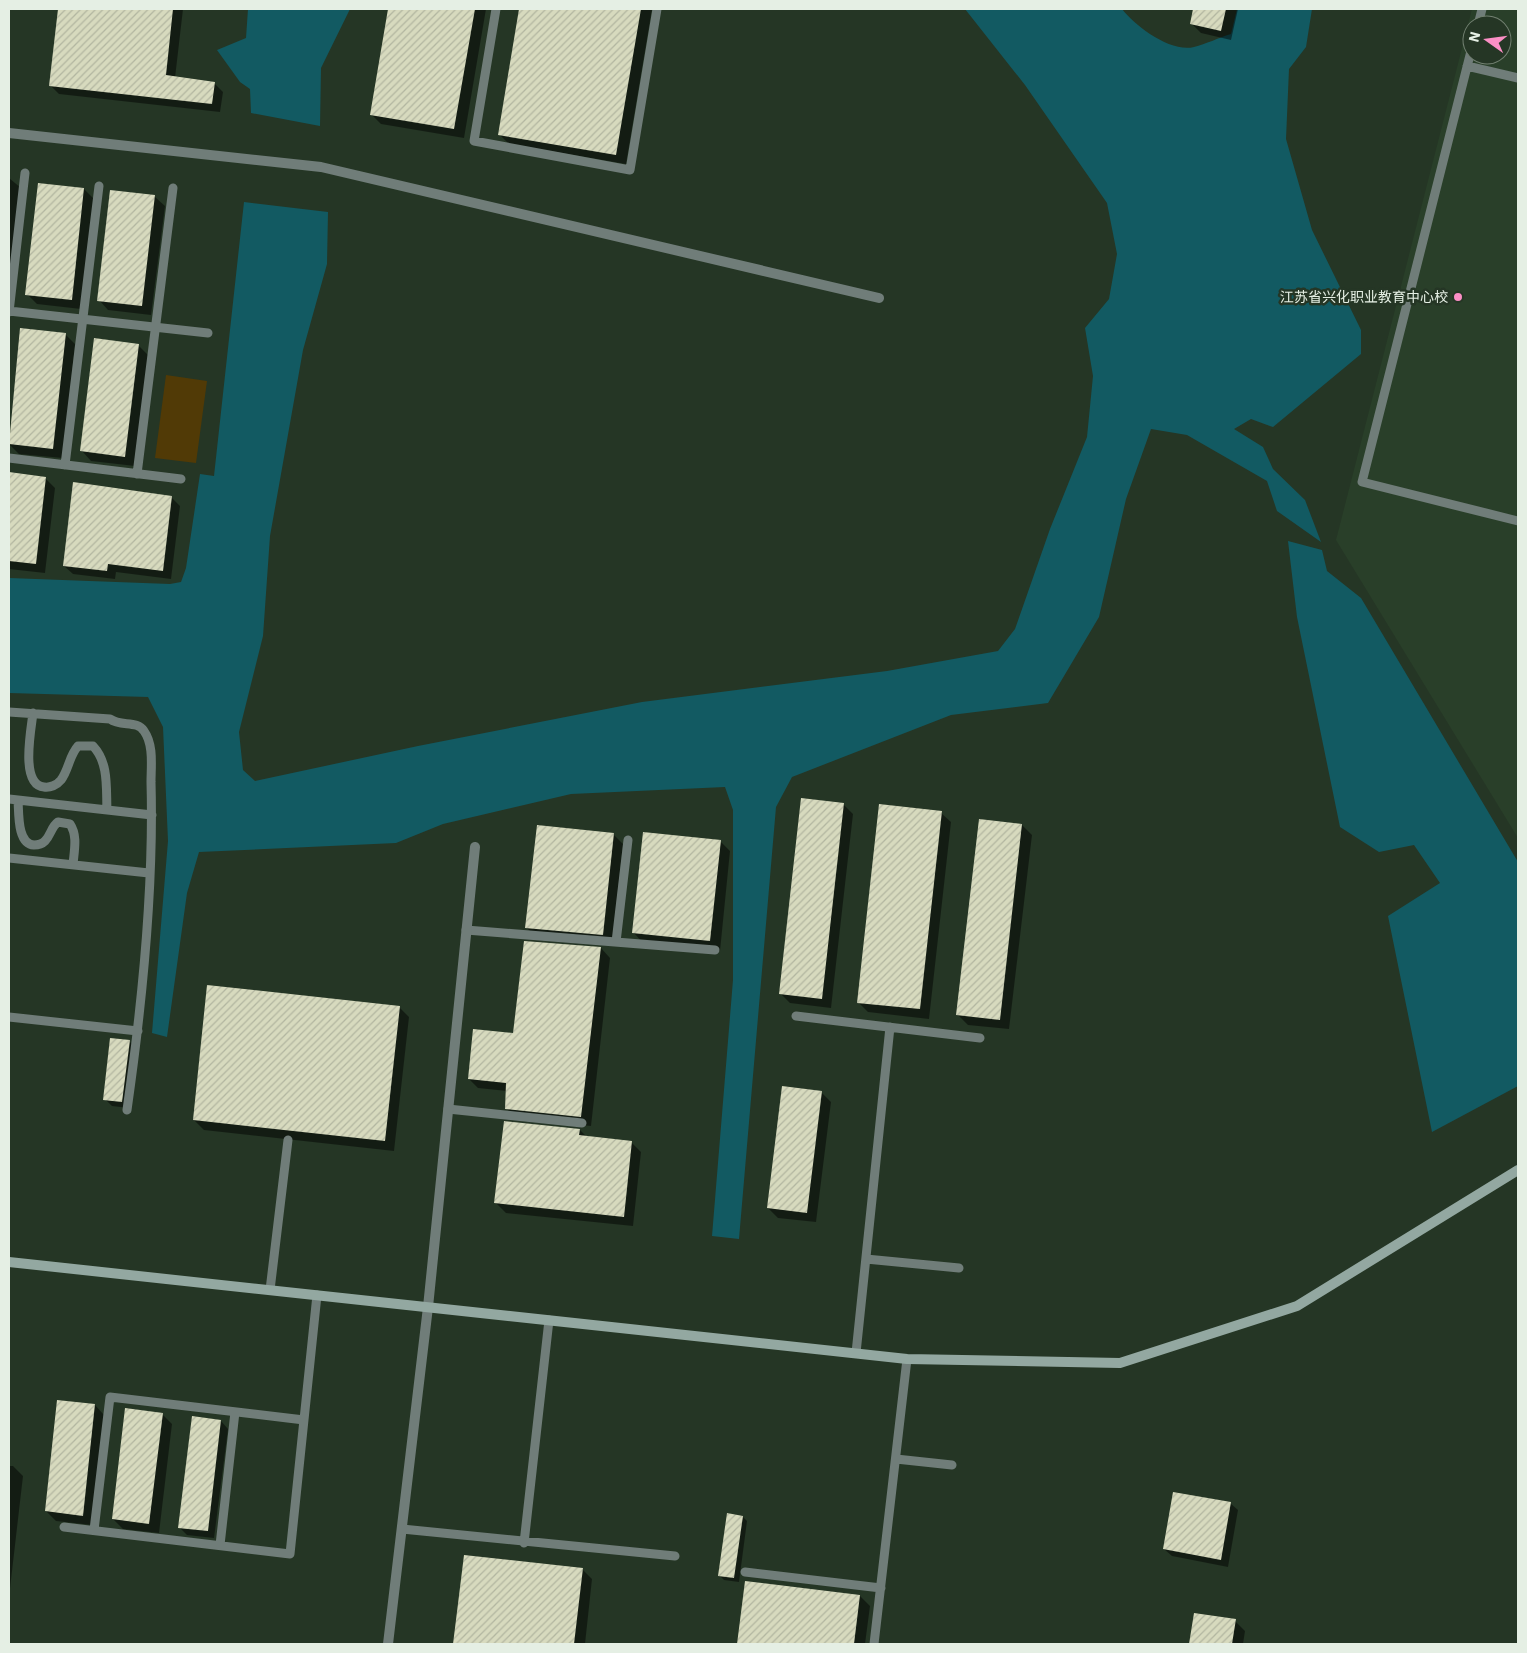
<svg xmlns="http://www.w3.org/2000/svg" width="1527" height="1653" viewBox="0 0 1527 1653" font-family="'IBM Plex Sans','Noto Sans SC',sans-serif">
<style>
.built{fill:#293f29;fill-rule:evenodd}
.park{fill:#513a06}
.water{fill:#125a62}
.shadow{fill:#0007}
.building{fill:url(#building-hatch)}
.lines{fill:none;stroke-linecap:round;stroke-linejoin:round}
.lane{stroke:#707d79;stroke-width:9}
.street{stroke:#707d79;stroke-width:10}
.secondary{stroke:#93a8a1;stroke-width:10}
.poi-dot{fill:#fb8fc5;stroke:#253625;stroke-width:2}
.labels{text-anchor:middle;stroke-width:5;stroke-linejoin:round;paint-order:stroke}
.poi-label{font-size:14px;fill:#e5efe4;stroke:#253625;text-anchor:end}
</style>
<defs>
<pattern id="building-hatch" width="6" height="6" patternUnits="userSpaceOnUse" patternTransform="scale(1.25)"><rect width="6" height="6" fill="#d7dabe"/><path d="M-1 1l2-2M0 6l6-6M5 7l2-2" fill="none" stroke="#b2b6a0"/></pattern>
</defs>
<rect width="100%" height="100%" fill="#253625"/>
<!-- built -->
<path class="built" d="M1472,9H1518V838L1336,540ZM1472,25H1502V55H1472Z"/>
<!-- park -->
<path class="park" d="M166,375L207,381L196,463L155,458Z"/>
<!-- water -->
<path class="water" d="M248,9H350L321,68L320,126L251,113L250,89L240,82L217,50L246,38Z
M965,9H1122C1135,26 1171,53 1194,47C1206,44 1218,38 1231,34L1237,9H1312L1306,47L1289,69L1286,139L1312,230L1361,330V354L1273,427L1251,419L1234,429L1263,447L1273,469L1305,500L1321,542L1277,511L1267,481L1187,435L1151,429L1126,499L1099,617L1048,703L951,715L792,777L776,807L739,1239L712,1236L733,980V810L725,787L571,794L443,824L396,843L199,852L187,893L167,1037L152,1033L168,841L163,727L148,697L9,693V578L170,584L181,582L186,568L200,474L214,476L244,202L328,212L327,264L303,350L270,536L263,636L239,732L243,770L255,781L418,746L642,702L887,671L998,651L1015,629L1050,529L1087,437L1093,376L1085,328L1109,299L1117,254L1107,203L1025,85Z
M1288,541L1322,550L1327,571L1361,598L1518,862V1086L1432,1132L1388,916L1440,883L1414,845L1379,852L1340,827L1297,617Z"/>
<!-- shadow -->
<path class="shadow" d="M59,9H183L175,78L214,83L223,92L220,112L59,94L50,85Z
M389,9H486L464,138L381,124L371,114Z
M520,9H652L626,164L509,144L499,134Z
M1195,9H1238L1231,40L1201,33L1191,23Z
M9,178L21,188L9,283Z
M84,189L94,199L81,309L37,304L27,294Z
M112,191L155,197L165,206L151,315L108,310L99,300Z
M65,334L75,344L63,458L19,454L9,444Z
M138,345L148,355L135,466L91,461L82,451Z
M9,474L45,478L55,488L45,573L9,569Z
M171,497L180,506L171,579L116,572L115,579L73,574L64,566Z
M843,804L853,814L831,1008L790,1003L780,993Z
M941,813L951,822L929,1019L868,1012L858,1002Z
M1022,825L1032,835L1009,1029L968,1025L958,1015Z
M613,834L623,844L612,944L537,938L527,928Z
M720,841L730,851L720,951L643,943L634,933Z
M601,948L610,958L591,1126L516,1118L506,1108L507,1091L478,1088L469,1079Z
M399,1007L409,1017L394,1151L204,1130L194,1120Z
M129,1041L137,1049L129,1108L112,1106L105,1099Z
M821,1092L831,1102L816,1222L778,1218L768,1208Z
M580,1130L587,1137L631,1142L641,1152L633,1226L506,1213L496,1203Z
M95,1405L104,1415L92,1525L56,1521L46,1511Z
M162,1414L172,1424L159,1533L123,1529L113,1519Z
M221,1421L228,1429L214,1538L187,1535L179,1527Z
M9,1466H13L23,1476L9,1597Z
M1230,1503L1238,1510L1228,1567L1172,1556L1164,1549Z
M743,1517L747,1521L739,1582L724,1580L720,1576Z
M465,1556L582,1569L592,1579L585,1644H455Z
M746,1582L860,1596L870,1606L865,1644H738Z
M1195,1614L1235,1621L1245,1631L1243,1644H1190Z"/>
<!-- building -->
<path class="building" d="M58,9H173L166,75L215,82L212,104L49,86Z
M388,9H475L454,129L370,115Z
M519,9H641L616,155L498,135Z
M1193,9H1226L1221,31L1190,24Z
M38,183L84,188L72,300L25,295Z
M110,190L155,195L142,306L97,301Z
M20,328L66,333L53,449L9,444Z
M94,338L139,344L125,457L80,451Z
M9,472L46,477L36,564L9,561Z
M73,482L172,496L163,571L108,564L107,571L63,566Z
M801,798L844,803L822,999L779,994Z
M879,804L942,811L920,1009L857,1003Z
M979,819L1022,824L1000,1020L956,1015Z
M537,825L614,833L603,935L525,928Z
M643,832L721,840L710,941L632,933Z
M524,941L601,947L581,1117L505,1109L506,1083L468,1079L473,1029L513,1033Z
M207,985L400,1006L385,1141L193,1120Z
M110,1038L130,1040L122,1102L103,1100Z
M782,1086L822,1091L807,1213L767,1208Z
M504,1121L580,1129L579,1135L632,1141L624,1217L494,1203Z
M57,1400L95,1404L83,1516L45,1511Z
M125,1408L163,1413L149,1524L112,1519Z
M192,1416L221,1420L208,1531L178,1528Z
M1173,1492L1231,1502L1221,1560L1163,1549Z
M727,1513L743,1516L734,1578L718,1576Z
M464,1555L583,1568L574,1644H453Z
M745,1581L860,1595L854,1644H737Z
M1194,1613L1236,1619L1232,1644H1189Z"/>
<g class="lines">
<!-- lane -->
<path class="lane" d="M496,9L474,141L630,170L657,9
M1478,25L1482,9
M1472,47L1362,482L1518,521
M1467,66L1518,78
M9,311L208,333
M9,312L25,173
M9,458L181,479
M65,465L99,186
M137,474L173,188
M9,712L110,719C121,727 137,720 144,731C154,745 151,766 151,782C154,889 142,1005 127,1110
M33,713C31,730 20,785 44,787C50,788 57,785 61,780C69,769 69,756 78,746H93C109,763 106,788 107,810
M9,799L152,815
M18,800C19,813 17,844 34,845C38,845 42,844 45,841C51,835 51,827 58,822L70,824C78,836 74,851 73,865
M9,858L149,873
M466,930L715,950
M616,942L628,840
M796,1016L980,1038
M9,1017L138,1031
M448,1109L582,1123
M866,1259L959,1268
M270,1290L288,1140
M856,1353L890,1027
M896,1459L952,1465
M64,1527L290,1554L317,1295
M402,1529L675,1556
M94,1530L110,1397L304,1420
M524,1543L549,1320
M220,1545L235,1412
M745,1572L881,1588
M874,1644L907,1359"/>
<!-- street -->
<path class="street" d="M9,133L321,167L879,298
M388,1644L428,1307L475,847"/>
<!-- secondary -->
<path class="secondary" d="M9,1262L907,1359L1120,1363L1297,1306L1518,1170"/>
</g>
<!-- markers -->
<circle class="poi-dot" cx="1458" cy="297" r="5"/>
<g class="labels">
<!-- poi labels -->
<g class="poi-label">
<text x="1448" y="302">江苏省兴化职业教育中心校</text>
</g>
</g>
<!-- border -->
<rect width="1527" height="1653" fill="none" stroke="#e5efe4" stroke-width="20"/>
<!-- north arrow -->
<g transform="translate(1487 40) rotate(284)"><circle r="24" fill="#253625" stroke="#728071"/>
<path d="M0-4L9 19L0 12L-9 19Z" fill="#fb8fc5"/>
<text y="-8" font-size="14" font-weight="bold" text-anchor="middle" fill="#e5efe4">N</text>
</g>
</svg>
